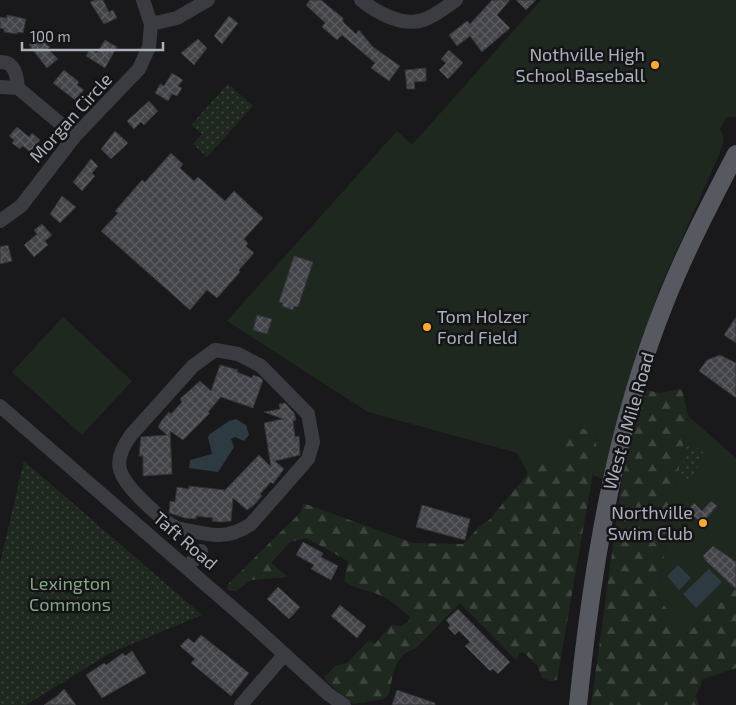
<svg xmlns="http://www.w3.org/2000/svg" width="736" height="705" viewBox="0 0 736 705" font-family="'Exo 2',sans-serif">
<style>
.green{fill:#1f281f}
.forest{fill:url(#forest-firs)}
.park{fill:url(#park-dots)}
.water{fill:#2e3a41}
.building{fill:url(#building-cross-hatch);stroke:#333438}
.lines{fill:none;stroke-linecap:round;stroke-linejoin:round}
.minor{stroke:#3a3c41;stroke-width:14}
.major{stroke:#565960;stroke-width:18}
.poi-dot{fill:#ffa82e;stroke:#141417;stroke-width:2}
.labels{text-anchor:middle;stroke-width:5;stroke-linejoin:round;paint-order:stroke}
.poi-label{font-size:18px;fill:#abb2bc;stroke:#141417;text-anchor:end}
.street-label{font-size:18px;fill:#abb2bc;stroke:#141417}
.park-label{font-size:18px;fill:#82a881;stroke:#141417}
</style>
<defs>
<pattern id="forest-firs" width="22" height="20" patternUnits="userSpaceOnUse" patternTransform="scale(1.25)"><rect width="22" height="20" fill="#1f281f"/><path d="M5 1l3.5 6h-7zM16 11l3.5 6h-7z" fill="#3d453e"/></pattern>
<pattern id="park-dots" width="8" height="8" patternUnits="userSpaceOnUse" patternTransform="scale(1.25)"><rect width="8" height="8" fill="#1f281f"/><path d="M2 2h.1M6 6h.1" fill="none" stroke="#3d453e" stroke-width="1.8" stroke-linecap="round"/></pattern>
<pattern id="building-cross-hatch" width="8" height="8" patternUnits="userSpaceOnUse" patternTransform="scale(1.25)"><rect width="8" height="8" fill="#434449"/><path d="M0 0l8 8M0 8l8-8" fill="none" stroke="#5b5d61"/></pattern>
</defs>
<rect width="100%" height="100%" fill="#19191c"/>
<!-- green -->
<path class="green" d="M541,0H736V117H727L720,129C727,138 722,146 719,155L660,288L632,369L603,479L593,475L597,448L595,434L575,452L539,493L517,453L368,412L227,321L397,131L412,145Z
M63,317L132,381L82,435L12,372Z
M688,416L736,458V589L686,634L657,596Z"/>
<!-- forest -->
<path class="forest" d="M642,389L659,393L682,389L688,416L657,596L686,634L736,589V668L703,679L696,696L699,705H591L622,480Z
M579,427L595,434L597,450L557,680L550,681L542,678L537,665L523,652L519,653L517,661L460,603L415,649C394,654 393,676 389,694L383,699L353,704L326,681L325,677L335,666L347,663L369,640L375,644L391,625L401,626L408,622L410,617C402,610 394,602 384,597C371,590 356,590 344,581L348,561L306,538L290,542L271,563L288,577L251,580L236,591H230L227,589L229,583L301,512L303,503L413,543L463,544L480,526L489,520L537,463L561,461L563,441Z"/>
<!-- park -->
<path class="park" d="M228,84L253,106L207,157L193,144L202,134L191,125Z
M693,445L703,452L700,466L696,468L694,479L686,483L680,479L686,447Z
M24,461L202,615L110,653L26,705H0V563Z"/>
<!-- water -->
<path class="water" d="M236,419L246,425L249,435L244,441L235,437L231,439L234,447L218,472L189,468L190,460L212,454L208,437L210,434L229,421Z
M678,565L691,578L679,590L667,576Z
M709,569L722,582L696,608L683,594Z"/>
<!-- building -->
<path class="building" d="M95,0H103L109,12L113,10L117,18L104,24L90,2Z
M310,0H321L343,18V22L356,34L359,30L373,47L400,66L389,81L371,68L375,63L342,35L337,40L322,27L325,23L306,5Z
M492,0H510L497,15L510,28L482,52L470,36L457,46L449,35L467,21L470,24Z
M516,0H536L526,10Z
M7,15L26,19L23,33L17,32V34L4,32V29L0,28V17L7,18Z
M229,16L238,23L222,44L214,36Z
M41,34L47,41L45,43L50,47L48,49L58,59L47,68L29,45Z
M198,39L207,48L194,65L181,53Z
M105,40L117,47L105,68L86,56L90,49L97,53Z
M449,50L463,63L448,79L439,70L446,63L441,59Z
M426,68V81L414,82L415,89H407L405,70Z
M64,70L79,82L77,85L84,90L75,100L53,83Z
M172,73L183,80L178,86L182,88L177,96L172,94L168,101L155,93L160,84L164,86Z
M149,101L158,111L144,125L141,122L134,129L127,121Z
M17,127L29,137L32,133L40,140L30,152L23,146L20,149L12,143L14,140L9,136Z
M115,131L128,143L111,159L101,149Z
M171,153L183,164L180,168L194,181L198,177L225,201L234,191L263,218L244,239L248,243L246,246L254,253L239,270L240,272L217,298L207,290L190,310L101,231L118,213L115,211L142,180L145,182Z
M91,159L98,166L92,173L95,176L82,191L73,182Z
M62,196L76,207L60,223L50,214Z
M42,224L52,235L45,241L48,245L34,257L24,245L37,234L34,230Z
M8,245L12,261L0,264V247Z
M294,256L313,262L298,307L294,306L293,310L282,306L283,303L279,302Z
M257,315L272,319L267,334L253,330Z
M736,317V343L724,335Z
M720,355L736,363V398L699,371L707,360Z
M220,365L238,370L237,372L252,378L253,375L259,377L263,380L253,408L221,397L208,412L210,413L183,440L170,431L172,474L143,476V456H139L141,437L167,435L158,427L162,420L169,412L171,414L182,402L180,399L200,381L211,391Z
M285,403L294,413L296,420L293,421L295,437L299,436L300,455L275,461L284,469L273,484L271,482L260,494L262,496L254,505L247,510L233,498L231,521L222,522L212,521L213,518L196,516V519L185,518L169,513L170,501L175,502L177,487L189,489V486L225,490L259,455L271,467L264,423L283,419L264,412L280,409L279,404Z
M711,501L717,506L702,523L687,511L694,503L702,511Z
M422,505L470,519L465,540L416,527Z
M303,542L323,553L321,557L338,566L331,580L311,569L314,565L296,555Z
M713,546L736,562V589L706,561L703,556Z
M278,587L300,607L289,619L267,599Z
M340,605L366,626L357,638L331,616Z
M458,609L510,662L498,674L493,669L490,671L465,646L470,642L459,631L455,635L448,628L450,625L446,620Z
M201,635L249,673L231,696L191,663L195,659L180,646L188,638L194,643Z
M132,651L146,673L102,698L86,675L104,663L106,665L123,653L125,656Z
M64,689L76,705H44L57,696Z
M397,690L435,703V705H392Z"/>
<g class="lines">
<!-- minor -->
<path class="minor" d="M361,0C376,12 402,27 423,20C435,16 446,7 456,0
M151,24L177,18L208,0
M0,62C15,61 17,76 18,88
M0,87L18,88L75,136
M0,221L21,206L75,136L139,69L149,47L151,24L143,0
M215,350L238,354L261,366L308,414L313,442L308,459L251,524C225,542 206,534 177,528L170,524C159,517 150,508 140,498C118,476 111,462 131,435L193,366Z
M0,406L249,622L328,694L344,705
M187,568L201,551
M241,705L284,655"/>
<!-- major -->
<path class="major" d="M578,705C592,568 614,429 666,300C686,250 711,202 736,154"/>
</g>
<!-- markers -->
<g class="poi-dot">
<circle cx="655" cy="65" r="5"/>
<circle cx="427" cy="327" r="5"/>
<circle cx="703" cy="523" r="5"/>
</g>
<g class="labels">
<!-- poi labels -->
<g class="poi-label">
<text x="645" y="61">Nothville High<tspan x="645" dy="21">School Baseball</tspan></text>
<text x="437" y="323" text-anchor="start">Tom Holzer<tspan x="437" dy="21">Ford Field</tspan></text>
<text x="693" y="519">Northville<tspan x="693" dy="21">Swim Club</tspan></text>
</g>
<!-- street labels -->
<g class="street-label">
<text transform="translate(71 118) rotate(-48)" y="6">Morgan Circle</text>
<text transform="translate(629 421) rotate(-74)" y="6">West 8 Mile Road</text>
<text transform="translate(185 541) rotate(41)" y="6">Taft Road</text>
</g>
<!-- park labels -->
<g class="park-label">
<text x="70" y="590">Lexington<tspan x="70" dy="21">Commons</tspan></text>
</g>
</g>
<!-- scale -->
<path d="M22 42v8h141v-8" fill="none" stroke="#abb2bc" stroke-width="2.5"/>
<text x="30" y="42" font-size="15" fill="#abb2bc" stroke="#141417" stroke-width="4" paint-order="stroke">100 m</text>
</svg>
